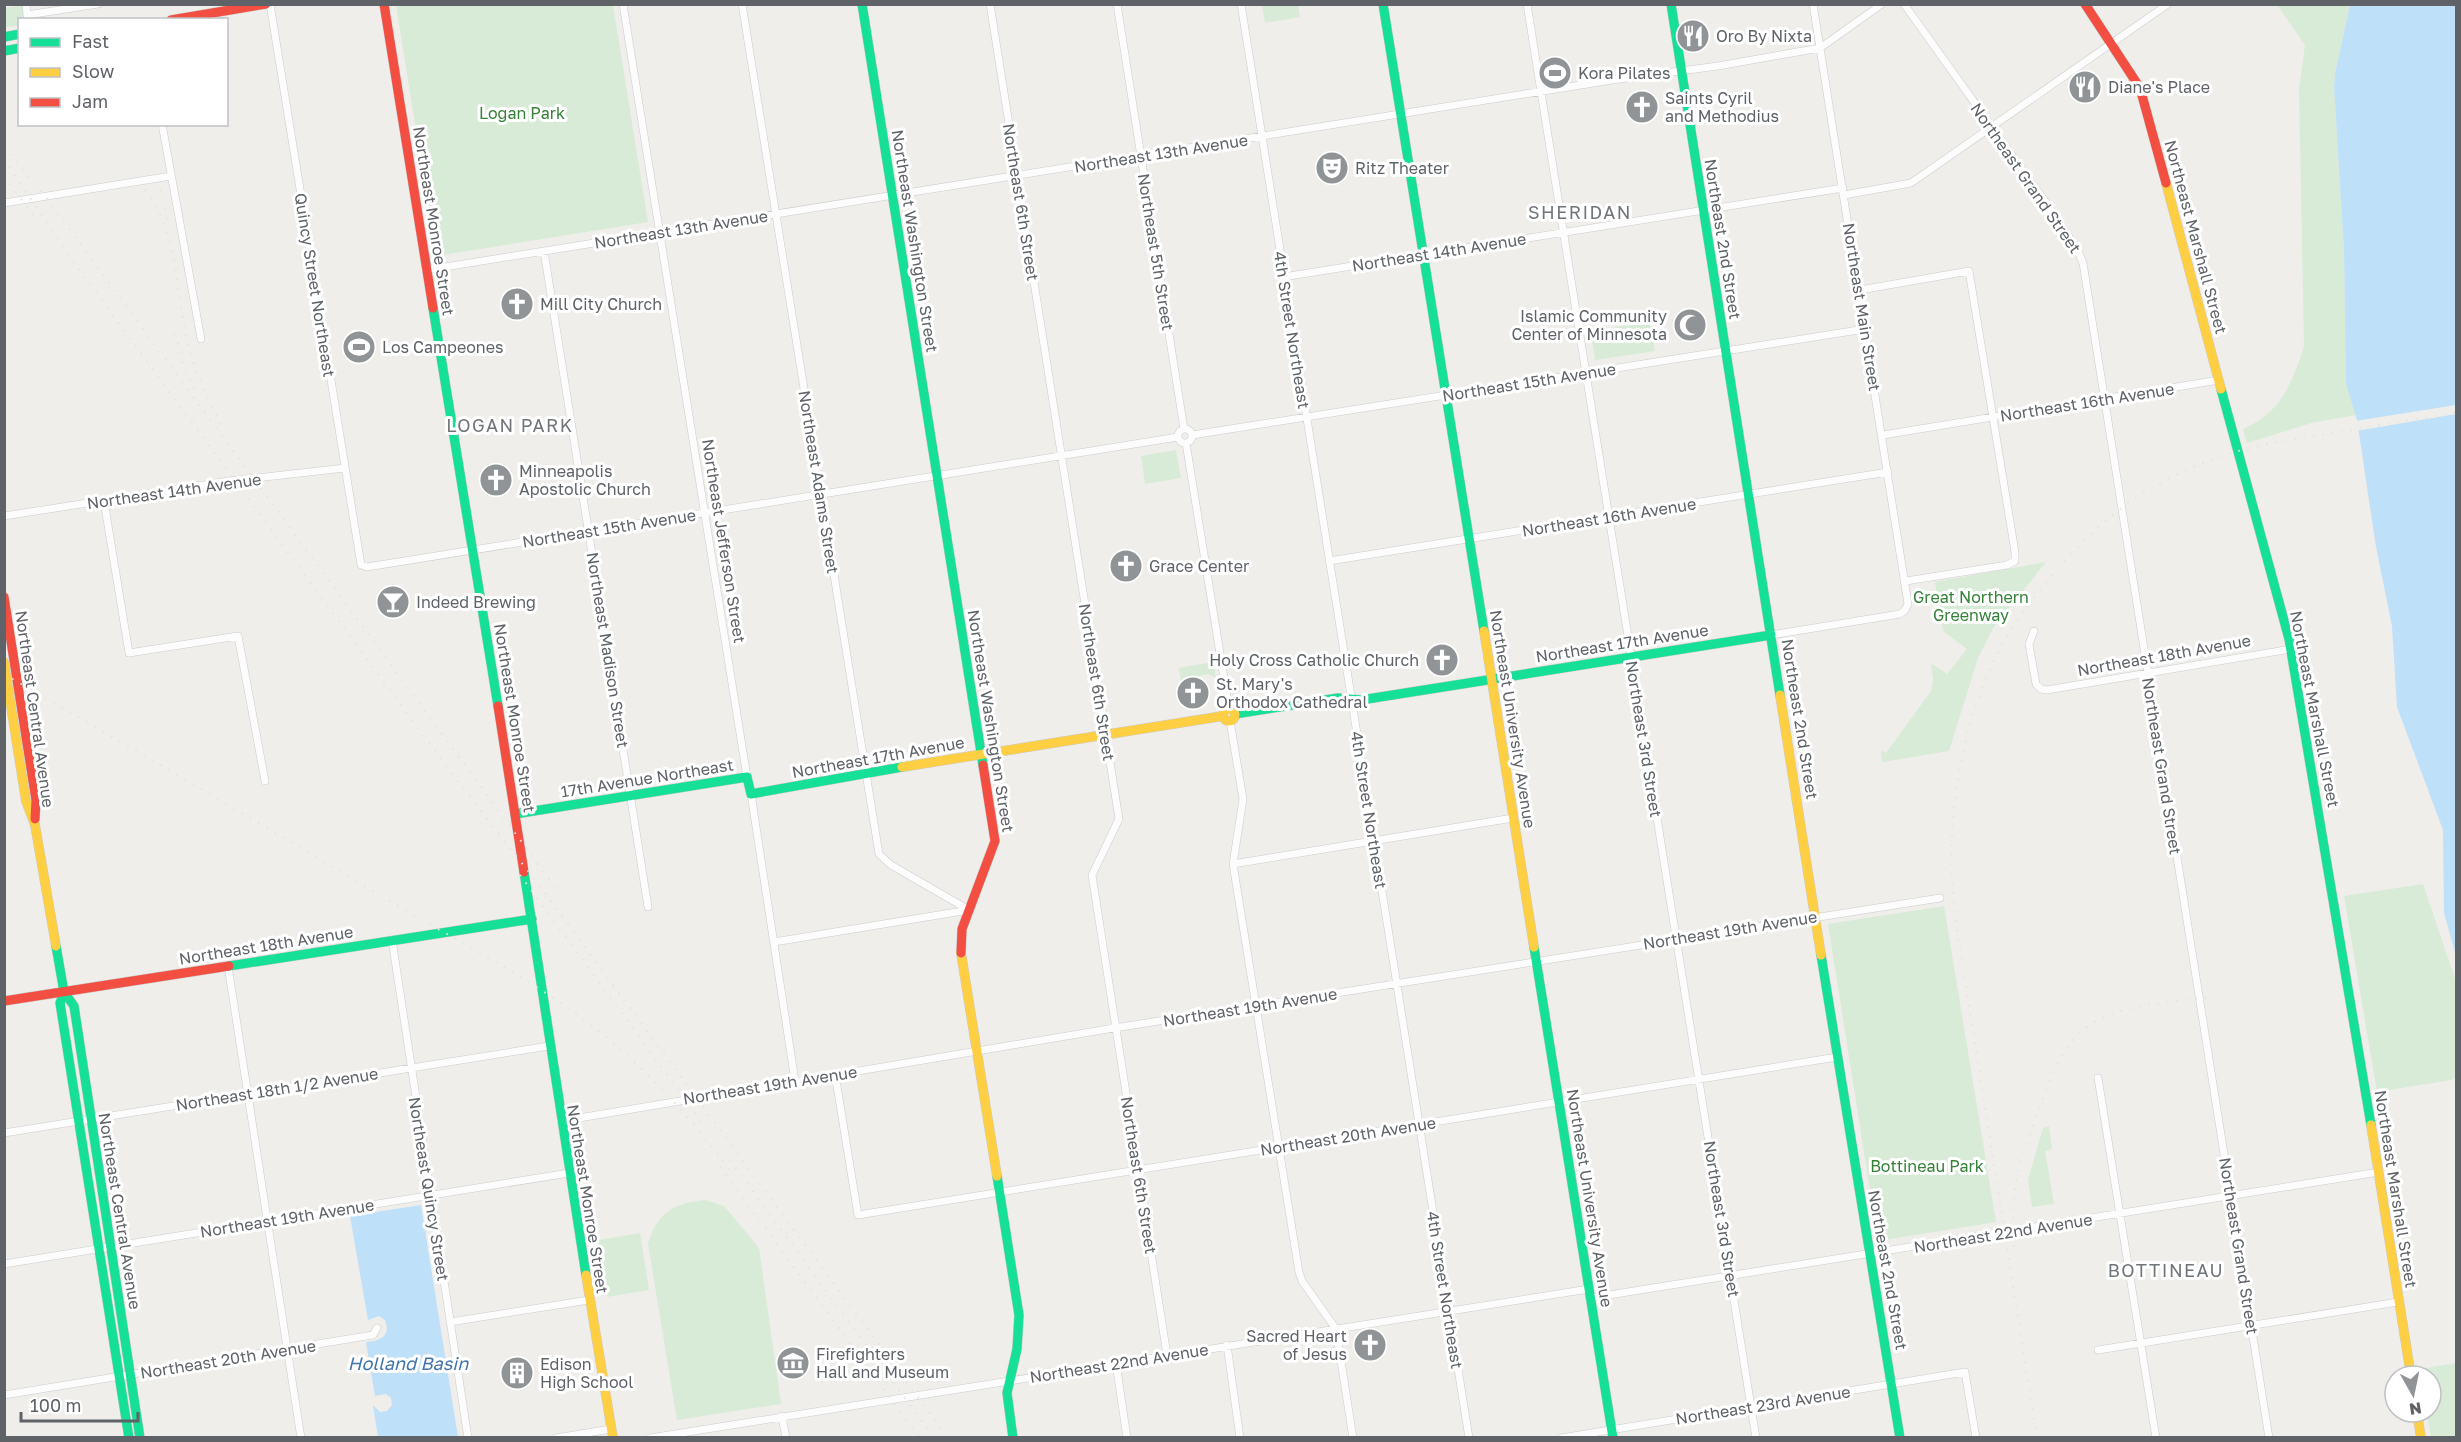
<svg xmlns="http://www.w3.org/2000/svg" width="2461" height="1442" viewBox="0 0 2461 1442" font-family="'Golos Text',sans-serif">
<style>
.green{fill:#d8ebd6}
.water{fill:#bfe0f9}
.pier{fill:#efeeea}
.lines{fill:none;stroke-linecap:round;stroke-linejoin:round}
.street-casing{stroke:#cbcccc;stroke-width:8}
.fast-casing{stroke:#cacacb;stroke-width:10}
.slow-casing{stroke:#cacacb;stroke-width:10}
.jam-casing{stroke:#cacacb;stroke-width:10}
.street{stroke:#fdfcfc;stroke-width:7}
.fast{stroke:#16e098;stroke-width:9}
.slow{stroke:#ffcf43;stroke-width:9}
.jam{stroke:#f24e42;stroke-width:9}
.rail{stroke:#e4e4e4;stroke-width:2;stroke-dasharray:1.5 8;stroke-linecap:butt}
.labels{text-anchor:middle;stroke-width:6;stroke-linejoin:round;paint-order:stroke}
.poi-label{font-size:16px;fill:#5f6368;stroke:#fff;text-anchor:start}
.park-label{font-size:16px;fill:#348238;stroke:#fff}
.street-label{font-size:16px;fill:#5f6368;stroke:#fff}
.neighbourhood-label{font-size:18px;letter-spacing:1.5px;fill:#70757a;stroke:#fff}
.water-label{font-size:18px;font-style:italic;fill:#4174aa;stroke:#fff}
</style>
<rect width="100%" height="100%" fill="#efeeea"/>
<!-- green -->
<path class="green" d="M24,5L26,19L20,20L19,26L5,27L4,8Z
M396,5H613L648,222L436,256Z
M1262,5H1298L1300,17L1265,23Z
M2277,5H2350L2335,74L2334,87L2344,251L2346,384L2356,415L2311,423L2247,443L2243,429C2282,412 2291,384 2304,347L2299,89L2305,45Z
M1650,322L1655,351L1595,360L1591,331Z
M1176,450L1181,478L1145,484L1141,456Z
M2046,562L1993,628L1978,658L1949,751L1882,762L1881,750L1886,753L1931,691L1933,679L1931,663L1947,674L1967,649L1943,631L1935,582Z
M1213,662L1216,678L1209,674L1193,677L1190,685L1182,687L1179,668Z
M2423,884L2456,982V1077L2451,1080L2377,1092L2344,896Z
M1944,906L1996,1222L1878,1241L1828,924Z
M2049,1126L2052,1149L2045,1151L2054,1204L2032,1207L2028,1180L2043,1128Z
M705,1200L724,1206L759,1248L781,1404L677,1420L648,1244C657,1213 673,1203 705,1200Z
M640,1233L649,1290L607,1297L598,1240Z
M2456,1363V1437H2431L2427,1412H2431V1376H2421L2420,1369Z"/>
<!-- water -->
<path class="water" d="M2350,5H2456V956L2444,913L2443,830L2397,707L2392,626L2376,547L2357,420L2346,384L2344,251L2334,87L2335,74Z
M421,1205L458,1437H378L373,1405L380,1412L387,1411L392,1405L391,1398L386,1394L375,1396L366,1342C381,1340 391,1337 385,1320L379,1316L368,1320L350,1216Z"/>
<!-- pier -->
<path class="pier" d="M2456,405V414L2356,431L2355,421Z"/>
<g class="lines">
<!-- street casing -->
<g class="street-casing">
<path id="street" d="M26,4L27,15L98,4
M270,4L361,565L367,567L1178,437
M623,4L747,777
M742,4L879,854L891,865L969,910
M990,4L1119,819L1092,875L1167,1355
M1117,4L1184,429
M1241,4L1469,1438
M1527,4L1756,1438
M1904,4L2042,197L2077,249L2083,263L2269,1438
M162,124L201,339
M1844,195L1911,183L2168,4
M4,203L171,176
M544,251L648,907
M426,270L1612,80L1718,66L1820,48L1882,4
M1283,277L1843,188
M1860,290L1969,271L2015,552V561L2007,565L1906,581
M1178 436a7 7 0 1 1 14 0a7 7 0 1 1-14 0Z
M1192,435L1865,329
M1883,435L2219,380
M1186,443L1229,709
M104,501L129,653L238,636L265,781
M4,516L229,481L345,468
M1329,561L1888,472
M2034,631L2029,644L2036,684L2041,689L2047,690L2291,649
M1771,635L1900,614L1905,610L1908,604L1813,4
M1230,721L1243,799L1233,864L1299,1272L1302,1281L1336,1329L1353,1438
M751,794L795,1081
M1233,864L1513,818
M392,940L468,1438
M774,942L969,910
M228,966L301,1438
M835,1074L858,1215L1837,1057
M2098,1078L2156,1438
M561,1121L1108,1029L1940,898
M4,1133L549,1046
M4,1264L569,1173
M1590,1298L2379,1172
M450,1322L589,1300
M1227,1345L1240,1438
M2098,1350L2398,1302
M1116,1363L1127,1438
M4,1395L373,1335L377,1328
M782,1416L786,1438
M556,1438L611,1429
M650,1438L1589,1289
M1561,1438L1965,1372L1976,1438"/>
</g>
<!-- fast casing -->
<g class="fast-casing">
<path id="fast" d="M862,4L983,765
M1383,4L1484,631
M1671,4L1780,695
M4,37L20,34
M4,51L20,48
M433,308L498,706
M2221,389L2289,639L2371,1125
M1235,714L1338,698L1361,700L1771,635
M515,814L747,777L751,794L902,767
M524,872L586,1275
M56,946L64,992L74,1006L140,1438
M1534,947L1613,1438
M1821,955L1900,1438
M229,966L532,919
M64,992L60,1003L129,1438
M997,1176L1019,1315L1017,1349L1007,1393L1013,1438"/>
</g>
<!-- slow casing -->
<g class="slow-casing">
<path id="slow" d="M2166,183L2221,389
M1484,631L1534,947
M4,662L26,801L35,825L56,946
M1780,695L1821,955
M1223 715a6 6 0 1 1 12 0a6 6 0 1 1-12 0Z
M902,767L1223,716
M961,953L997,1176
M2371,1125L2411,1376
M586,1275L613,1438
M2417,1412L2421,1438"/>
</g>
<!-- jam casing -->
<g class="jam-casing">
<path id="jam" d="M384,4L433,308
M2085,4L2140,88L2166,183
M171,20L266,4
M4,597L36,800L35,819
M498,706L524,872
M961,953L962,929L995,841L983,765
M4,1001L229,966"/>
</g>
<!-- street -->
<use href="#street" class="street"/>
<!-- fast -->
<use href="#fast" class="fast"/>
<!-- slow -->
<use href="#slow" class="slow"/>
<!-- jam -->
<use href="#jam" class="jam"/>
<!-- rail -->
<path class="rail" d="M4,147L45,196L555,887
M4,159L70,257L235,481L455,778L539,885L948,1438
M4,176L34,216
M145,190C176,231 175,281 185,329C191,362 206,399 223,427
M160,190L168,221
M174,334L186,360
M178,353L195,391
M4,674C127,745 249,817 371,890C434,928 500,962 561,1003C627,1048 684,1108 731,1172
M520,875L710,1133
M730,1160L934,1438
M720,1167L920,1438
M2014,1247C2013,1227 2012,1207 2015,1187C2019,1164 2027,1143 2035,1121C2049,1082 2060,1039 2100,1019C2134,1002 2176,1003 2213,996
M2037,1438L1957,929C1943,839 1956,740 1995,658C2004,640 2017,621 2029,605C2075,542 2130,491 2203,463C2247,445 2293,439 2340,432C2379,425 2418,419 2456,412"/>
</g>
<!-- icons -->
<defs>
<g id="restaurant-disc" transform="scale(1.725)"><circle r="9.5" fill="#919496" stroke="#fff"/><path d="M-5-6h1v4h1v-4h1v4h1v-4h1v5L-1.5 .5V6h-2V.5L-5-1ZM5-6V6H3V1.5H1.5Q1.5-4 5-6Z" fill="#fff"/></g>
<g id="stadium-disc" transform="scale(1.725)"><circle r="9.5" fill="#919496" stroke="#fff"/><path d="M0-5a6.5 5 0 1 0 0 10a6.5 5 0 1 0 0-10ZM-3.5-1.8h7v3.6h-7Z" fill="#fff"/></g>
<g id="church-disc" transform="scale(1.725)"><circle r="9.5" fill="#919496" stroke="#fff"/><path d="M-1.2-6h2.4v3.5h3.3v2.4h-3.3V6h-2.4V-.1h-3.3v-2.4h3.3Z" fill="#fff"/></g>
<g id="theatre-disc" transform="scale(1.725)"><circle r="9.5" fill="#919496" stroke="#fff"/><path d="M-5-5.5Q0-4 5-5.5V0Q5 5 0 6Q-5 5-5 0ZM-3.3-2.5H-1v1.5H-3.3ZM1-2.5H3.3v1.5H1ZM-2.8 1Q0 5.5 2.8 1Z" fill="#fff"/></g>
<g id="mosque-disc" transform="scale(1.725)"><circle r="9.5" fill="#919496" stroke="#fff"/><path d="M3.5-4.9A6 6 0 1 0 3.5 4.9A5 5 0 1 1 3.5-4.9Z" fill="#fff"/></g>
<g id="bar-disc" transform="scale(1.725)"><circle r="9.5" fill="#919496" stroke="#fff"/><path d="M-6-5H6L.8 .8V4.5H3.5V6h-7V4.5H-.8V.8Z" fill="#fff"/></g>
<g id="museum-disc" transform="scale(1.725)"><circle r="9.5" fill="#919496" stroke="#fff"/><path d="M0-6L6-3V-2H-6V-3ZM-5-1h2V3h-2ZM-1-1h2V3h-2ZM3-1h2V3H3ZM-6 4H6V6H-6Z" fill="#fff"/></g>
<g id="building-disc" transform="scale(1.725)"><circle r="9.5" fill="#919496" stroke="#fff"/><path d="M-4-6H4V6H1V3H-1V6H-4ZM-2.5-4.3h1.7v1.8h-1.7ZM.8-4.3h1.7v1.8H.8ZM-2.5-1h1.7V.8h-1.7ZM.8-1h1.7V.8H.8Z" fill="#fff"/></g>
</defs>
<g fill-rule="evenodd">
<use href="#restaurant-disc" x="1693" y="36"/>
<use href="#stadium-disc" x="1555" y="73"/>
<use href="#restaurant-disc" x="2085" y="87"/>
<use href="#church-disc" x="1642" y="107"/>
<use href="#theatre-disc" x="1332" y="168"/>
<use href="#church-disc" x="517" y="304"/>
<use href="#mosque-disc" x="1690" y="325"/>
<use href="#stadium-disc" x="359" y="347"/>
<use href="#church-disc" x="496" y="480"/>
<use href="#church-disc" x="1126" y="566"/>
<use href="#bar-disc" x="393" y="602"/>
<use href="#church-disc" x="1442" y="660"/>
<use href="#church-disc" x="1193" y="693"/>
<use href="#church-disc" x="1370" y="1345"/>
<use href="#museum-disc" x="793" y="1363"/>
<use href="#building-disc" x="517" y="1373"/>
</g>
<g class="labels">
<!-- poi labels -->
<g class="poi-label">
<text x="1716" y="42">Oro By Nixta</text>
<text x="1578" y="79">Kora Pilates</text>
<text x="2108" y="93">Diane's Place</text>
<text x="1665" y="104">Saints Cyril<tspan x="1665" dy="18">and Methodius</tspan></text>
<text x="1355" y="174">Ritz Theater</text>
<text x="540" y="310">Mill City Church</text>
<text x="1667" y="322" text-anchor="end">Islamic Community<tspan x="1667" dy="18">Center of Minnesota</tspan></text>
<text x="382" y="353">Los Campeones</text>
<text x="519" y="477">Minneapolis<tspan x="519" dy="18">Apostolic Church</tspan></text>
<text x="1149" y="572">Grace Center</text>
<text x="416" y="608">Indeed Brewing</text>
<text x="1419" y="666" text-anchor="end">Holy Cross Catholic Church</text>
<text x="1216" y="690">St. Mary's<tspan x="1216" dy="18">Orthodox Cathedral</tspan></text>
<text x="1347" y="1342" text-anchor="end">Sacred Heart<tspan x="1347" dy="18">of Jesus</tspan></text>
<text x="816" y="1360">Firefighters<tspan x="816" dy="18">Hall and Museum</tspan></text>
<text x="540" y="1370">Edison<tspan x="540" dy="18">High School</tspan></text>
</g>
<!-- park labels -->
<g class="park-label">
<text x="522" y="119">Logan Park</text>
<text x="1971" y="603">Great Northern<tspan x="1971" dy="18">Greenway</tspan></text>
<text x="1927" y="1172">Bottineau Park</text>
</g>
<!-- street labels -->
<g class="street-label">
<text transform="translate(1161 153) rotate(-9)" y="6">Northeast 13th Avenue</text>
<text transform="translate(2026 178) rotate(55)" y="6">Northeast Grand Street</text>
<text transform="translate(1021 202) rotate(81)" y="6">Northeast 6th Street</text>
<text transform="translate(434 221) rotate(81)" y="6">Northeast Monroe Street</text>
<text transform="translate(681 229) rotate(-9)" y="6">Northeast 13th Avenue</text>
<text transform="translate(2196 237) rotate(75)" y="6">Northeast Marshall Street</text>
<text transform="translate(1723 239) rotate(81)" y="6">Northeast 2nd Street</text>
<text transform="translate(915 241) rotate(81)" y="6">Northeast Washington Street</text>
<text transform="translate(1156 252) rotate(81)" y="6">Northeast 5th Street</text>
<text transform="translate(1439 252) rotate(-9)" y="6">Northeast 14th Avenue</text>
<text transform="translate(315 285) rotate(81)" y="6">Quincy Street Northeast</text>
<text transform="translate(1862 307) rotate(81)" y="6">Northeast Main Street</text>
<text transform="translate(1292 330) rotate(81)" y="6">4th Street Northeast</text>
<text transform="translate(1529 382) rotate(-9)" y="6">Northeast 15th Avenue</text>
<text transform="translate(2087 402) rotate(-9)" y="6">Northeast 16th Avenue</text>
<text transform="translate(819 482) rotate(81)" y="6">Northeast Adams Street</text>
<text transform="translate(174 491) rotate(-8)" y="6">Northeast 14th Avenue</text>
<text transform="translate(1609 517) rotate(-9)" y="6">Northeast 16th Avenue</text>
<text transform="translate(609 528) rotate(-9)" y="6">Northeast 15th Avenue</text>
<text transform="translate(724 541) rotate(81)" y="6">Northeast Jefferson Street</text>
<text transform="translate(1622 643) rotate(-9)" y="6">Northeast 17th Avenue</text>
<text transform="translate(608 650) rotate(81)" y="6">Northeast Madison Street</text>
<text transform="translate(2164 655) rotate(-10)" y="6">Northeast 18th Avenue</text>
<text transform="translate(1097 682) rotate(81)" y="6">Northeast 6th Street</text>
<text transform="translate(35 709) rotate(82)" y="6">Northeast Central Avenue</text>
<text transform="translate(2315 709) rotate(79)" y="6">Northeast Marshall Street</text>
<text transform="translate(515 718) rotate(81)" y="6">Northeast Monroe Street</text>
<text transform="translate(1513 719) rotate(81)" y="6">Northeast University Avenue</text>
<text transform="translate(1800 719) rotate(81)" y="6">Northeast 2nd Street</text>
<text transform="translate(991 721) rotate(81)" y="6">Northeast Washington Street</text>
<text transform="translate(1644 739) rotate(81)" y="6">Northeast 3rd Street</text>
<text transform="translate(878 757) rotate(-10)" y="6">Northeast 17th Avenue</text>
<text transform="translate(2162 766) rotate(81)" y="6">Northeast Grand Street</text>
<text transform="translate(647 778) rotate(-9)" y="6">17th Avenue Northeast</text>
<text transform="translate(1369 810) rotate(81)" y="6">4th Street Northeast</text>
<text transform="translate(1730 930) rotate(-9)" y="6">Northeast 19th Avenue</text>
<text transform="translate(266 945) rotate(-9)" y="6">Northeast 18th Avenue</text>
<text transform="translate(1250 1007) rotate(-9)" y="6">Northeast 19th Avenue</text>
<text transform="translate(770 1085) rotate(-9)" y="6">Northeast 19th Avenue</text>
<text transform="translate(277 1089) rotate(-9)" y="6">Northeast 18th 1/2 Avenue</text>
<text transform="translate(1348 1136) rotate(-9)" y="6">Northeast 20th Avenue</text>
<text transform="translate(1139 1175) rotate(81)" y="6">Northeast 6th Street</text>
<text transform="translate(429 1189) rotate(81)" y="6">Northeast Quincy Street</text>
<text transform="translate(2396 1189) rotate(81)" y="6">Northeast Marshall Street</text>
<text transform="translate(1590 1198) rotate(81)" y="6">Northeast University Avenue</text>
<text transform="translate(588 1199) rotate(81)" y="6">Northeast Monroe Street</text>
<text transform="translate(120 1211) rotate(81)" y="6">Northeast Central Avenue</text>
<text transform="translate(287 1218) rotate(-9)" y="6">Northeast 19th Avenue</text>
<text transform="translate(1722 1219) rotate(81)" y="6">Northeast 3rd Street</text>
<text transform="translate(2003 1233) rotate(-9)" y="6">Northeast 22nd Avenue</text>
<text transform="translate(2239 1246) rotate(81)" y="6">Northeast Grand Street</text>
<text transform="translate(1888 1270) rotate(80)" y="6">Northeast 2nd Street</text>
<text transform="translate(1445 1290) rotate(81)" y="6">4th Street Northeast</text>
<text transform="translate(228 1359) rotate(-9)" y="6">Northeast 20th Avenue</text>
<text transform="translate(1119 1363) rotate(-9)" y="6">Northeast 22nd Avenue</text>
<text transform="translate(1763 1405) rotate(-9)" y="6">Northeast 23rd Avenue</text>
</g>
<!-- neighbourhood labels -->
<g class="neighbourhood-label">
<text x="1580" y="219">SHERIDAN</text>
<text x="510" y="432">LOGAN PARK</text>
<text x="2166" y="1277">BOTTINEAU</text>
</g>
<!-- water labels -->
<g class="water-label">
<text x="408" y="1370">Holland Basin</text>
</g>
</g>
<!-- border -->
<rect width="2461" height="1442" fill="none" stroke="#5f6368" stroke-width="12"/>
<!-- legend -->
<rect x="18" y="18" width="210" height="108" fill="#ffffff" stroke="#bfc1c3" stroke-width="1.5"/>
<rect x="30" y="38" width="30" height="9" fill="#16e098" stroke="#bfc1c3" stroke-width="1.5"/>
<text x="72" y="48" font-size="18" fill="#5f6368">Fast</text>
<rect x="30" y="68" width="30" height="9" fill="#ffcf43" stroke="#bfc1c3" stroke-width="1.5"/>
<text x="72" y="78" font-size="18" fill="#5f6368">Slow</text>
<rect x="30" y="98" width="30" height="9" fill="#f24e42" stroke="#bfc1c3" stroke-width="1.5"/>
<text x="72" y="108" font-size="18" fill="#5f6368">Jam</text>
<!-- north arrow -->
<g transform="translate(2413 1394) rotate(171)"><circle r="28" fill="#ffffff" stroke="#bfc1c3" stroke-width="1.5"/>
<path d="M0-4.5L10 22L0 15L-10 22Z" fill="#919496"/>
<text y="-9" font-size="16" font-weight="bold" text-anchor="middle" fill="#5f6368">N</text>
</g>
<!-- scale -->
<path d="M21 1412v9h117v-9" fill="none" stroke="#5f6368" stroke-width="3"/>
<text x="30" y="1412" font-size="18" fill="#5f6368" stroke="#ffffff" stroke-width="4.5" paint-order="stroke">100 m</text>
</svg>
